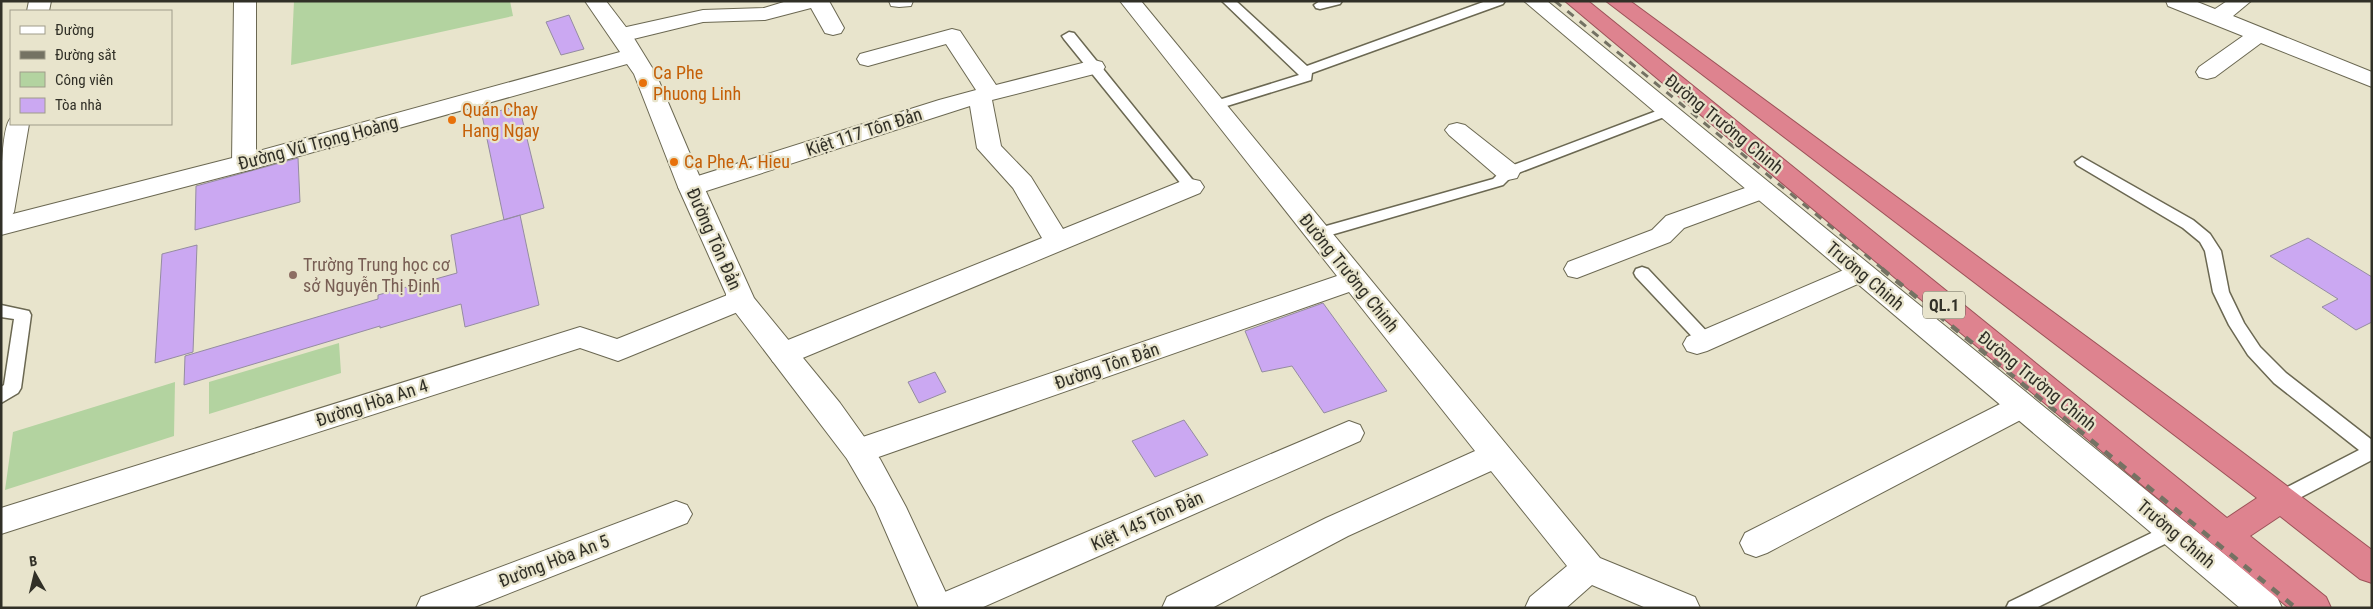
<svg xmlns="http://www.w3.org/2000/svg" width="2373" height="609" viewBox="0 0 2373 609" font-family="'Roboto Condensed',sans-serif">
<style>
.green{fill:#b3d3a0}
.building{fill:#cba8f2;stroke:#958ca1}
.lines{fill:none;stroke-linecap:round;stroke-linejoin:round}
.service-casing{stroke:#6b6852;stroke-width:3}
.minor-casing{stroke:#6b6852;stroke-width:2}
.tertiary-casing{stroke:#6b6852;stroke-width:2}
.trunk-casing{stroke:#9c5258;stroke-width:2}
.service{fill:#fff;fill-rule:evenodd}
.minor{fill:#fff;fill-rule:evenodd}
.tertiary{fill:#fff;fill-rule:evenodd}
.trunk{fill:#de838f;fill-rule:evenodd}
.rail-far1{stroke:#747263;stroke-width:3;stroke-dasharray:8 8;stroke-linecap:butt}
.rail{stroke:#747263;stroke-width:4.5;stroke-dasharray:9 9;stroke-linecap:butt}
.food-dot{fill:#e8710a;stroke:#e8e4cc;stroke-width:2}
.education-dot{fill:#8d6e63;stroke:#e8e4cc;stroke-width:2}
.labels{text-anchor:middle;stroke-width:4.5;stroke-linejoin:round;paint-order:stroke}
.shield{fill:#e8e4cc;stroke:#686658;stroke-width:1}
.shield-label{font-size:16px;font-weight:bold;fill:#313027}
.food-label{font-size:18px;fill:#c56008;stroke:#e8e4cc;text-anchor:start}
.street-label{font-size:18px;fill:#313027;stroke:#e8e4cc}
.education-label{font-size:18px;fill:#785e54;stroke:#e8e4cc;text-anchor:start}
</style>
<rect width="100%" height="100%" fill="#e8e4cc"/>
<!-- green -->
<path class="green" d="M294,1H510L513,16L291,65Z
M339,343L341,373L209,414V382Z
M175,382L174,436L5,490L13,432Z"/>
<!-- building -->
<path class="building" d="M569,15L584,49L561,55L546,22Z
M519,106L544,208L504,220L482,115Z
M298,158L300,202L195,230L196,186Z
M520,215L539,305L465,327L461,304L380,328V326L184,385L185,356L378,299V295L457,273L451,235Z
M2308,238L2372,277V322L2356,330L2322,307L2338,299L2270,256Z
M197,245L193,352L155,363L162,254Z
M1323,303L1387,391L1324,413L1292,366L1262,372L1245,331Z
M935,372L946,392L919,403L908,382Z
M1184,420L1208,455L1155,477L1132,441Z"/>
<g class="lines">
<!-- service casing -->
<g class="service-casing">
<path id="service" d="M1222,1H1236L1307,66L1486,1H1505L1503,4L1312,73L1311,80L1214,110L1209,109L1207,106L1209,103L1299,75Z
M1320,1H1342L1340,4L1320,9L1316,8L1314,5Z
M1069,32L1074,33L1196,184L1198,187L1196,190H1186L1064,39L1062,36Z
M1667,107L1672,108L1674,111L1672,114L1513,175L1503,185L1317,239L1312,238L1309,234L1312,230L1493,179L1503,169Z
M2082,157L2193,220L2210,234L2221,251L2229,292L2244,323L2260,347L2286,373L2372,440V460L2288,504L2281,507L2274,504L2272,499L2274,494L2359,450L2274,383L2248,355L2229,325L2213,292L2205,251L2200,242L2183,228L2077,165L2075,162Z
M1642,267L1648,269L1712,337L1714,341L1712,345L1706,347L1700,345L1636,277L1634,273L1636,269Z
M1,305L29,311L31,315L21,388L18,393L1,403V387L4,385L14,319L1,317Z
M2172,523L2179,525L2181,531L2179,537L2036,608H2006L2009,602Z"/>
</g>
<!-- minor casing -->
<g class="minor-casing">
<path id="minor" d="M29,1H51L49,11H27Z
M234,1H256V163L253,169L244,171L235,169L232,163Z
M787,1H829L844,28L841,33L833,35L825,33L811,8L765,20L703,22L621,42L613,40L610,35L613,30L703,10L764,8Z
M889,1H913L911,6L899,7L891,6Z
M1120,1H1141L1600,558L1695,597L1700,608H1646L1592,585L1566,608H1525L1530,597L1567,566L1491,471L1348,536L1212,608H1162L1167,597L1326,518L1475,451L1349,292L870,460L859,463L848,460L844,451L848,442L1337,276Z
M2166,1H2195L2215,9L2227,1H2251L2233,16L2372,72V87L2261,43L2215,77L2207,79L2199,77L2196,72L2199,67L2243,36L2168,6Z
M952,29L960,31L996,85L1094,60L1102,62L1105,67L1102,72L992,100L1001,146L1031,177L1063,229L1182,181L1191,179L1200,181L1204,187L1200,193L793,362L783,365L773,362L769,354L773,346L1042,238L1013,188L977,148L970,106L700,193L691,195L682,193L678,187L682,181L939,100L976,90L946,44L868,66L860,64L857,59L860,54Z
M11,118V124H29L14,212L10,218L1,221C1,202 0,126 11,118Z
M1457,123L1465,125L1517,166L1520,172L1517,178L1508,180L1499,178L1449,135L1445,130L1449,125Z
M1762,182L1771,184L1775,190L1771,196L1684,228L1670,242L1577,278L1568,276L1564,269L1568,262L1652,230L1666,216Z
M1860,263L1869,265L1873,272L1869,279L1707,351L1697,354L1687,351L1683,344L1687,337Z
M740,290L750,293L754,300L750,307L628,357L618,361L580,348L1,534V508L580,327L617,339Z
M2022,395L2032,398L2037,406L2032,414L1767,553L1756,557L1745,553L1740,543L1745,533L2012,398Z
M1349,421L1360,425L1364,433L1360,441L981,608H928L933,597Z
M676,501L687,505L692,514L687,523L472,608H416L421,597Z"/>
</g>
<!-- tertiary casing -->
<g class="tertiary-casing">
<path id="tertiary" d="M585,1H606L632,35L656,74L704,187L754,298L840,403L880,459L906,507L953,608H919L875,507L847,459L726,300V294L678,187L634,74L627,64L253,169L1,235V217L240,156L620,52Z
M1524,1H1547L2277,597L2282,608H2240Z"/>
</g>
<!-- trunk casing -->
<g class="trunk-casing">
<path id="trunk" d="M1565,1H1588L2227,518L2257,498L1606,1H1630L2182,407L2372,550V583L2360,579L2280,516L2250,536L2326,597L2331,608H2289Z"/>
</g>
<!-- service -->
<use href="#service" class="service"/>
<!-- minor -->
<use href="#minor" class="minor"/>
<!-- tertiary -->
<use href="#tertiary" class="tertiary"/>
<!-- trunk -->
<use href="#trunk" class="trunk"/>
<!-- rail-far1 -->
<path class="rail-far1" d="M1555,1L1884,270"/>
<!-- rail -->
<path class="rail" d="M1882,269L2296,608"/>
</g>
<!-- markers -->
<g class="food-dot">
<circle cx="643" cy="83" r="5"/>
<circle cx="452" cy="120" r="5"/>
<circle cx="674" cy="162" r="5"/>
</g>
<circle class="education-dot" cx="293" cy="275" r="5"/>
<g class="labels">
<!-- shield labels -->
<rect class="shield" x="1923" y="291.5" width="42" height="27" rx="4"/>
<g class="shield-label">
<text x="1944" y="311">QL.1</text>
</g>
<!-- food labels -->
<g class="food-label">
<text x="653" y="79">Ca Phe<tspan x="653" dy="21">Phuong Linh</tspan></text>
<text x="462" y="116">Quán Chay<tspan x="462" dy="21">Hang Ngay</tspan></text>
<text x="684" y="168">Ca Phe A. Hieu</text>
</g>
<!-- street labels -->
<g class="street-label">
<text transform="translate(1724 124) rotate(39)" y="6">Đường Trường Chinh</text>
<text transform="translate(864 132) rotate(-18)" y="6">Kiệt 117 Tôn Đản</text>
<text transform="translate(318 143) rotate(-15)" y="6">Đường Vũ Trọng Hoàng</text>
<text transform="translate(714 239) rotate(66)" y="6">Đường Tôn Đản</text>
<text transform="translate(1349 273) rotate(51)" y="6">Đường Trường Chinh</text>
<text transform="translate(1865 276) rotate(40)" y="6">Trường Chinh</text>
<text transform="translate(1107 366) rotate(-19)" y="6">Đường Tôn Đản</text>
<text transform="translate(2037 381) rotate(39)" y="6">Đường Trường Chinh</text>
<text transform="translate(372 403) rotate(-18)" y="6">Đường Hòa An 4</text>
<text transform="translate(1147 521) rotate(-24)" y="6">Kiệt 145 Tôn Đản</text>
<text transform="translate(2176 534) rotate(40)" y="6">Trường Chinh</text>
<text transform="translate(554 561) rotate(-21)" y="6">Đường Hòa An 5</text>
</g>
<!-- education labels -->
<g class="education-label">
<text x="303" y="271">Trường Trung học cơ<tspan x="303" dy="21">sở Nguyễn Thị Định</tspan></text>
</g>
</g>
<!-- border -->
<rect width="2373" height="609" fill="none" stroke="#313027" stroke-width="5"/>
<!-- legend -->
<rect x="10" y="10" width="162" height="115" fill="#e8e4cc" stroke="#9f9c8a"/>
<rect x="20" y="26" width="25" height="8" fill="#ffffff" stroke="#9f9c8a"/>
<text x="55" y="35" font-size="15" fill="#313027">Đường</text>
<rect x="20" y="51" width="25" height="8" fill="#747263" stroke="#9f9c8a"/>
<text x="55" y="60" font-size="15" fill="#313027">Đường sắt</text>
<rect x="20" y="72" width="25" height="15" fill="#b3d3a0" stroke="#9f9c8a"/>
<text x="55" y="85" font-size="15" fill="#313027">Công viên</text>
<rect x="20" y="98" width="25" height="15" fill="#cba8f2" stroke="#9f9c8a"/>
<text x="55" y="110" font-size="15" fill="#313027">Tòa nhà</text>
<!-- north arrow -->
<g transform="translate(35 574) rotate(352)" stroke="#e8e4cc" stroke-width="4" paint-order="stroke">
<path d="M0-4L9 19L0 12L-9 19Z" fill="#313027"/>
<text y="-8" font-size="14" font-weight="bold" text-anchor="middle" fill="#313027">B</text>
</g>
</svg>
